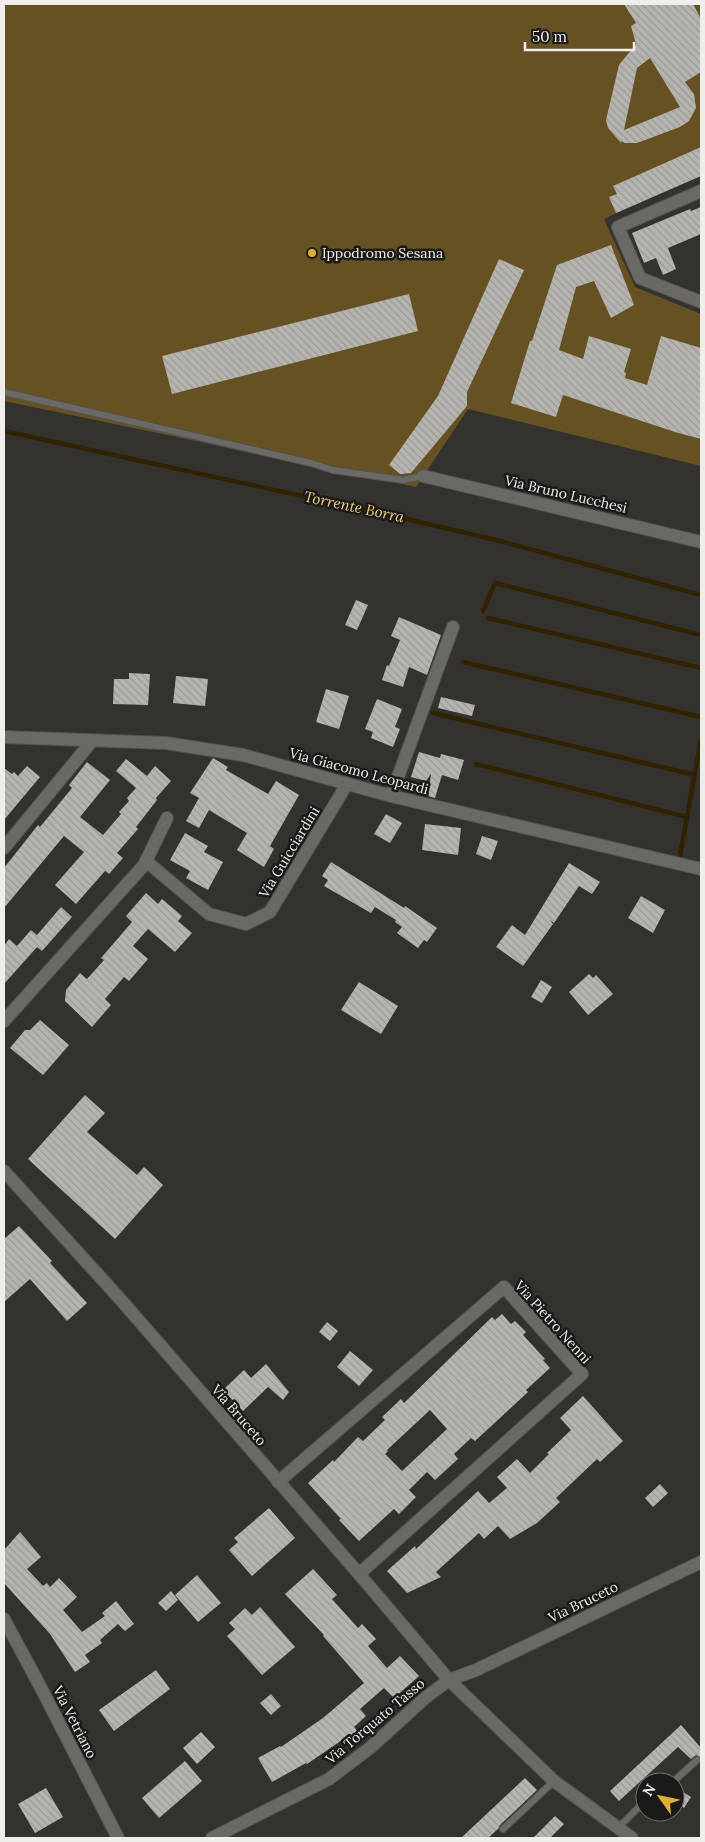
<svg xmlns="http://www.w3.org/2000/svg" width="705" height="1842" viewBox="0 0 705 1842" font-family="Lora,serif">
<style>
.pitch{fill:#665123}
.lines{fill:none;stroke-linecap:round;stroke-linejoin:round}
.stream{stroke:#302100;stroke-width:4.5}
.building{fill:url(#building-back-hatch);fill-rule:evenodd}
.lane-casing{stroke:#53514d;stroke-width:8}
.street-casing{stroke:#53514d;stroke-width:14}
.lane{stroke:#6b6965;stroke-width:6}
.street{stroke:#6b6965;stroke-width:12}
.poi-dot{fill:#e1af34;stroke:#1b1a18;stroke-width:2}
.labels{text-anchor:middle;stroke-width:5;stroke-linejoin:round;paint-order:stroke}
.poi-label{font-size:14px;fill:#efeeeb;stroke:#1b1a18;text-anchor:start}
.street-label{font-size:14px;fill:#efeeeb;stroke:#1b1a18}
.water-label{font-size:15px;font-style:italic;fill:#f1cf85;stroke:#1b1a18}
</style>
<defs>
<pattern id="building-back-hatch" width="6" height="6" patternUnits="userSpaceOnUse" patternTransform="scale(1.25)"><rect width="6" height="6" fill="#b6b4af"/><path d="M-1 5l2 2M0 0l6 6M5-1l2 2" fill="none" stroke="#9a9995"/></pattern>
</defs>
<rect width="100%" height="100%" fill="#34322e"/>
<!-- pitch -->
<path class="pitch" d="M4,4H701V175L604,219L635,287L701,314V466L468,409L416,487L4,401Z"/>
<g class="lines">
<!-- stream -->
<path class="stream" d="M4,431L398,517L496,540L701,595
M483,611L495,583L701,635
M488,618L701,668
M463,662L701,717
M433,713L695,775
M476,764L687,817
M680,856L701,739"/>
</g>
<!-- building -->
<path class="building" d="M624,4H693L701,19V72L685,82L694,94L696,108L689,121L680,127L637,143H625L621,141V143L608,128L606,120L619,65L636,44L631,26L636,23ZM650,58L680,107L624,130L637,68Z
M701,147V176L616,213L609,197L617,194L613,186Z
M701,207V234L668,248L676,269L663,275L656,258L644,263L632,233L690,209L691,211Z
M611,245L634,305L611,318L594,281L576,287L559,350L583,359L589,336L631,349L624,372L626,373L625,378L647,385L661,336L701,348V439L675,432L563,395L556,417L511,403L530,341H532L557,265Z
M499,259L524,270L467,392V406L411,473L400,474L389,465L438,396Z
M409,294L418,331L172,394L162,356Z
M356,600L368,605L357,630L345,625Z
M399,617L441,635L427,675L409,667L403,687L382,680L387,665L389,666L400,640L391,636Z
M129,673L150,674L148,705L113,704L114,679H129Z
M176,676L208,679L205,706L173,703Z
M326,689L349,696L339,729L316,722Z
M441,697L475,705L472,716L438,708Z
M377,699L402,709L395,727L400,729L393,747L371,738L373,732L365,729Z
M419,752L440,758L441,754L464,760L458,780L442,775L435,798L428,796L431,774L426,781L411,777Z
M213,758L228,767L226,770L268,794L276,781L299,795L270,846L274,849L264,867L237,850L247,833L209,810L199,828L186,821L199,798L190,793Z
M126,759L147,776L155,766L171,781L156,798L157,800L136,827L138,829L117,853L123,858L109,874L105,871L76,904L55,885L84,852L64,836L4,908V868L38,825L40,827L72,788L69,785L87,762L110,780L80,817L103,835L121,814L119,812L129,801L127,798L136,788L116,771Z
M27,766L40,777L4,820V768L12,774L14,772L18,776Z
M386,814L402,823L390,843L374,834Z
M425,824L461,828L458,855L422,850Z
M185,833L208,846L204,852L223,862L208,890L186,878L190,871L170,860Z
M482,836L498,841L491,860L476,854Z
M331,862L404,908L405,906L437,928L427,942L424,940L418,948L397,933L402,927L395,922L396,920L375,907L371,913L324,886L328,880L322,876Z
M569,863L600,882L592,894L579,886L554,923L550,920L553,924L523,966L496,947L512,925L525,935Z
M146,893L158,904L162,899L182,916L178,921L192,933L175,952L148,929L133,946L148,959L129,981L124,977L105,999L111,1005L92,1027L65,1001L66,990L80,973L87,979L104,960L101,958L132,922L126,916Z
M641,896L665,910L653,933L628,918Z
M61,907L72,917L42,951L37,947L4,984V946L9,939L17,946L31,930L37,935Z
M589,974L593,978L596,975L613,994L588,1015L569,992Z
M541,980L552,987L542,1003L531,997Z
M359,982L398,1006L381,1034L341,1010Z
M40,1020L69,1045L43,1075L10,1048L25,1030H30Z
M85,1095L105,1113L87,1132L137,1175L144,1167L163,1185L115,1239L28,1159Z
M19,1226L52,1261L50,1263L87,1303L67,1321L30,1279L4,1302V1239Z
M502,1314L511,1324L515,1321L526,1332L523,1335L545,1359L543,1360L550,1368L526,1390L528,1392L475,1441L471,1438L454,1454L458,1459L435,1480L427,1472L409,1490L416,1497L399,1514L394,1509L359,1541L339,1520L341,1519L308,1483L333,1460L334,1462L358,1437L363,1441L385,1420L382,1417L401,1399L404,1403L492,1317L495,1320ZM430,1410L447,1429L402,1471L385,1454L388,1451L387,1450Z
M327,1322L338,1331L330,1341L319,1332Z
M350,1351L373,1370L359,1386L337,1367Z
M266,1364L289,1392L283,1400L268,1387L243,1411L223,1390L244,1370L251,1378Z
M583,1396L623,1441L600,1462L597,1459L556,1498L560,1502L537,1523L510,1539L498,1526L484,1539L479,1533L436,1572L441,1577L407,1593L387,1571L415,1546L416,1549L478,1491L489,1503L507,1488L497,1477L517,1459L530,1473L549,1454L547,1453L571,1430L560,1418Z
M660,1484L668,1493L653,1507L645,1498Z
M269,1508L295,1538L252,1576L229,1550L238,1542L234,1538Z
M20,1532L41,1557L27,1569L43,1586L47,1583L50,1587L59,1578L77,1597L63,1610L82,1632L105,1616L102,1613L116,1601L134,1624L125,1631L118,1624L100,1640L102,1643L85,1655L90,1662L75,1672L50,1634L4,1583V1550Z
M313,1569L337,1595L332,1599L358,1628L362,1624L376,1639L368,1646L387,1668L400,1656L419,1676L394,1698L384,1688L360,1709L366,1716L354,1727L357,1731L347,1739L345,1738L307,1764L306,1763L272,1782L258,1758L280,1746L281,1747L323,1718L364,1683L323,1636L324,1635L285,1594Z
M197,1575L221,1603L198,1622L175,1595Z
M171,1591L178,1600L166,1611L158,1603Z
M260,1607L295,1647L262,1675L227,1636L235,1629L229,1623L245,1608L252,1615Z
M156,1670L170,1689L114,1731L99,1710Z
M271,1694L281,1706L271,1715L260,1703Z
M681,1725L701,1748V1758L696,1755L691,1759L678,1747L619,1801L610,1791Z
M201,1732L215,1747L197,1764L183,1748Z
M185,1761L202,1781L159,1818L142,1798Z
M525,1778L537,1790L500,1825L498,1829L488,1838H461Z
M675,1787L691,1797L684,1808L675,1802Z
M46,1788L63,1817L35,1833L18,1804Z
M555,1816L564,1824L550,1838H533Z"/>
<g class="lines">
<!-- lane casing -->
<g class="lane-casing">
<path id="lane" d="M4,392L311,463L333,470L403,480L423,476
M673,1782L697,1760
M618,1828L645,1801
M503,1829L554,1781"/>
</g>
<!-- street casing -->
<g class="street-casing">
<path id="street" d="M701,191L618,227L640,278L701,302
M423,476L701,542
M4,737L166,743L243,755L391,796L701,869
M391,796L453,627
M4,848L92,741
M146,861L209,914L246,924L270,912L347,784
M4,1021L144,865L167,818
M4,1171L121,1300L359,1574L449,1680L554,1781L632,1838
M278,1482L504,1287L582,1374L359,1574
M4,1619L40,1686L118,1838
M212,1838L329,1779L371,1747L425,1698L449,1680L476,1670L701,1562"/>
</g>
<!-- lane -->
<use href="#lane" class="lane"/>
<!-- street -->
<use href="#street" class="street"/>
</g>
<!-- markers -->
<circle class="poi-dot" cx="312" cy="253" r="5"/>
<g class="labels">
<!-- poi labels -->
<g class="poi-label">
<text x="322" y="258">Ippodromo Sesana</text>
</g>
<!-- street labels -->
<g class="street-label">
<text transform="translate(566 494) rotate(13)" y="5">Via Bruno Lucchesi</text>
<text transform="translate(359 771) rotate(15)" y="5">Via Giacomo Leopardi</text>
<text transform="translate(289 852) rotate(-59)" y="5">Via Guicciardini</text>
<text transform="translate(553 1322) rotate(48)" y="5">Via Pietro Nenni</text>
<text transform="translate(239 1415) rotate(49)" y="5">Via Bruceto</text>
<text transform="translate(583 1602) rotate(-26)" y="5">Via Bruceto</text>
<text transform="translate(375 1721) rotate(-40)" y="5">Via Torquato Tasso</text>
<text transform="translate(75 1722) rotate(63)" y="5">Via Vetriano</text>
</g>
<!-- water labels -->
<g class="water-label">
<text transform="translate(354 507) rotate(12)" y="5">Torrente Borra</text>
</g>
</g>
<!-- border -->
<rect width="705" height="1842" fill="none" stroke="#efeeeb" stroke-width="10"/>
<!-- north arrow -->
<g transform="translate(660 1797) rotate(303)"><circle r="24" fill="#1b1a18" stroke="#706f6c"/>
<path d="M0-4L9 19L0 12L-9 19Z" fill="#e1af34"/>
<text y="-8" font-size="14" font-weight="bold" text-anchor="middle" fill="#efeeeb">N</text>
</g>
<!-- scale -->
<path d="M525 42v8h109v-8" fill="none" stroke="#efeeeb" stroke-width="2.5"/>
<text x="532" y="42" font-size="15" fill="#efeeeb" stroke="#1b1a18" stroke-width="4" paint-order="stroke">50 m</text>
</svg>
